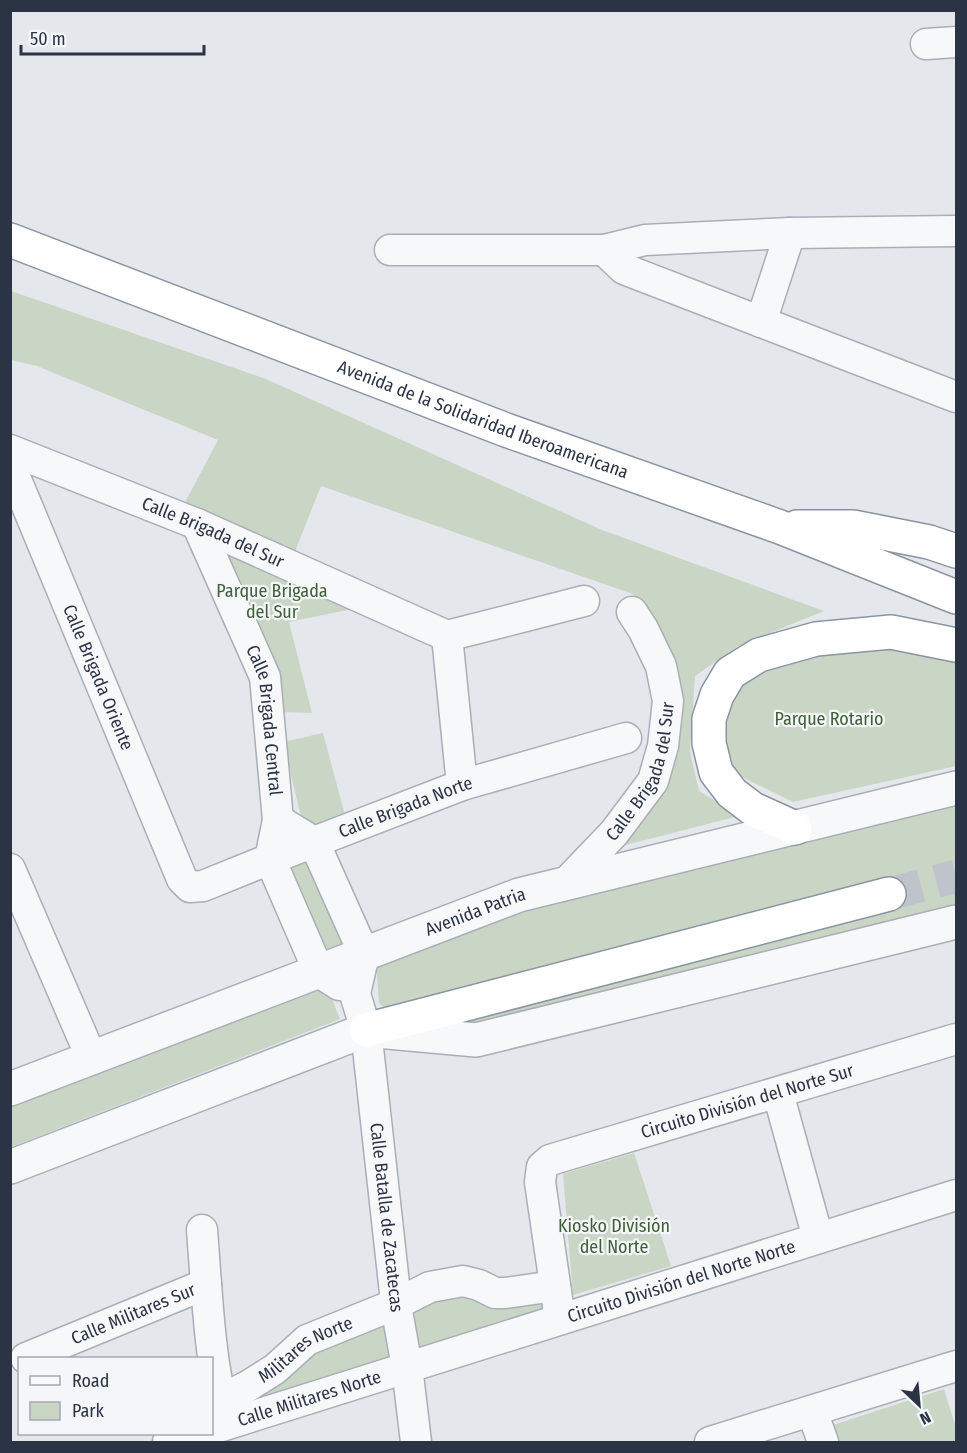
<svg xmlns="http://www.w3.org/2000/svg" width="967" height="1453" viewBox="0 0 967 1453" font-family="'Fira Sans Condensed',sans-serif">
<style>
.green{fill:#c9d6c5}
.lines{fill:none;stroke-linecap:round;stroke-linejoin:round}
.trunk-tunnel{stroke:#bfc3cb;stroke-width:33;stroke-dasharray:33 16;stroke-linecap:butt}
.minor-casing{stroke:#a9aeb7;stroke-width:33}
.tertiary-casing{stroke:#a9aeb7;stroke-width:36}
.trunk-casing{stroke:#8b94a3;stroke-width:36}
.minor{stroke:#f7f8fa;stroke-width:30}
.tertiary{stroke:#f7f8fa;stroke-width:33}
.trunk{stroke:#fff;stroke-width:33}
.labels{text-anchor:middle;stroke-width:4.5;stroke-linejoin:round;paint-order:stroke}
.street-label{font-size:18px;fill:#2b3445;stroke:#f4f6f9}
.park-label{font-size:18px;fill:#3f6138;stroke:#f4f6f9}
</style>
<rect width="100%" height="100%" fill="#e4e7ec"/>
<!-- green -->
<path class="green" d="M11,291L266,379L602,530L824,611L738,646L695,676L690,752L699,791L739,816L618,847L663,783L662,644L633,594L321,486L294,554L181,510L218,440L37,366L11,360Z
M220,549L352,609L289,622L312,713L279,712Z
M895,640L956,656V766L793,802L736,774L722,730L730,700L760,666Z
M323,733L346,819L304,829L283,742Z
M956,799V910L477,1027L407,1026L379,1003L376,963L516,909Z
M314,842L364,954L323,971L270,859Z
M327,987L340,1019L11,1147V1105Z
M634,1153L671,1266L573,1295L563,1174Z
M439,1285L550,1293L560,1319L416,1364L396,1304Z
M397,1311L407,1367L232,1422L303,1344Z
M944,1389L956,1428V1442H838L833,1425Z"/>
<g class="lines">
<!-- trunk-tunnel -->
<path class="trunk-tunnel" d="M889,894L956,876"/>
<!-- minor casing -->
<g class="minor-casing">
<g id="minor">
<path d="M926,44L956,42"/>
<path d="M390,250H604L645,240L790,233L956,231"/>
<path d="M604,250L624,269L956,397"/>
<path d="M761,322L790,233"/>
<path id="s1" d="M10,450L197,524L447,636L584,601"/>
<path id="s2" d="M10,465L182,879L190,887L203,886L270,859L462,785L626,738"/>
<path id="s3" d="M197,524L265,677L278,820L270,859L319,972L339,985"/>
<path d="M447,636L462,785"/>
<path id="s4" d="M278,820L314,842L364,954L355,994L366,1030L397,1311L407,1367L416,1442"/>
<path d="M10,869L92,1059"/>
<path id="s5" d="M565,884L614,833L653,781L663,746L668,701L661,666L643,629L632,612"/>
<path d="M778,1093L818,1238"/>
<path d="M202,1230C207,1292 209,1358 225,1419"/>
<path id="s6" d="M560,1319L540,1182L542,1167L550,1160L956,1039"/>
<path id="s7" d="M26,1358L206,1284"/>
<path id="s8" d="M220,1400L248,1386L275,1369L307,1340L396,1304L430,1287L463,1281L479,1285L495,1293H505L555,1286"/>
<path d="M812,1411L823,1442"/>
<path id="s9" d="M212,1429L956,1195"/>
<path d="M168,1442L197,1434"/>
<path d="M710,1442L956,1366"/>
</g>
</g>
<!-- tertiary casing -->
<g class="tertiary-casing">
<g id="tertiary">
<path id="s10" d="M10,1089L519,895L956,788"/>
<path d="M10,1167L366,1030L476,1040L956,922"/>
</g>
</g>
<!-- trunk casing -->
<g class="trunk-casing">
<g id="trunk">
<path id="s11" d="M10,240L506,430L780,527L956,597"/>
<path d="M797,527H853L929,542L956,551"/>
<path d="M795,828L753,809L732,793L716,772L709,743V719L717,695L730,673L759,655L816,639L891,632L956,645"/>
<path d="M366,1030L889,894"/>
</g>
</g>
<!-- minor -->
<use href="#minor" class="minor"/>
<!-- tertiary -->
<use href="#tertiary" class="tertiary"/>
<!-- trunk -->
<use href="#trunk" class="trunk"/>
</g>
<g class="labels">
<!-- street labels -->
<g class="street-label">
<text dy="6" stroke="none"><textPath href="#s11" startOffset="506">Avenida de la Solidaridad Iberoamericana</textPath></text>
<text dy="6" stroke="none"><textPath href="#s1" startOffset="219">Calle Brigada del Sur</textPath></text>
<text dy="6" stroke="none"><textPath href="#s2" startOffset="230">Calle Brigada Oriente</textPath></text>
<text dy="6" stroke="none"><textPath href="#s3" startOffset="210">Calle Brigada Central</textPath></text>
<text dy="6" stroke="none"><textPath href="#s5" startOffset="140">Calle Brigada del Sur</textPath></text>
<text dy="6" stroke="none"><textPath href="#s2" startOffset="690">Calle Brigada Norte</textPath></text>
<text dy="6" stroke="none"><textPath href="#s10" startOffset="498">Avenida Patria</textPath></text>
<text dy="6" stroke="none"><textPath href="#s6" startOffset="370">Circuito División del Norte Sur</textPath></text>
<text dy="6" stroke="none"><textPath href="#s4" startOffset="432">Calle Batalla de Zacatecas</textPath></text>
<text dy="6" stroke="none"><textPath href="#s9" startOffset="492">Circuito División del Norte Norte</textPath></text>
<text dy="6" stroke="none"><textPath href="#s7" startOffset="116">Calle Militares Sur</textPath></text>
<text dy="6" stroke="none"><textPath href="#s8" startOffset="100">Militares Norte</textPath></text>
<text dy="6" stroke="none"><textPath href="#s9" startOffset="102">Calle Militares Norte</textPath></text>
</g>
<!-- park labels -->
<g class="park-label">
<text x="272" y="597">Parque Brigada<tspan x="272" dy="21">del Sur</tspan></text>
<text x="829" y="725">Parque Rotario</text>
<text x="614" y="1232">Kiosko División<tspan x="614" dy="21">del Norte</tspan></text>
</g>
</g>
<!-- border -->
<rect width="967" height="1453" fill="none" stroke="#2b3445" stroke-width="24"/>
<!-- legend -->
<rect x="18" y="1357" width="195" height="78" fill="#f4f6f9" stroke="#a4a8b1" stroke-width="1.5"/>
<rect x="30" y="1376" width="30" height="9" fill="#f7f8fa" stroke="#a4a8b1" stroke-width="1.5"/>
<text x="72" y="1387" font-size="18" fill="#2b3445">Road</text>
<rect x="30" y="1402" width="30" height="18" fill="#c9d6c5" stroke="#a4a8b1" stroke-width="1.5"/>
<text x="72" y="1417" font-size="18" fill="#2b3445">Park</text>
<!-- north arrow -->
<g transform="translate(919 1405) rotate(154)" stroke="#f4f6f9" stroke-width="4.5" paint-order="stroke">
<path d="M0-4.5L10 22L0 15L-10 22Z" fill="#2b3445"/>
<text y="-9" font-size="16" font-weight="bold" text-anchor="middle" fill="#2b3445">N</text>
</g>
<!-- scale -->
<path d="M21 45v9h183v-9" fill="none" stroke="#2b3445" stroke-width="3"/>
<text x="30" y="45" font-size="18" fill="#2b3445" stroke="#f4f6f9" stroke-width="4.5" paint-order="stroke">50 m</text>
</svg>
